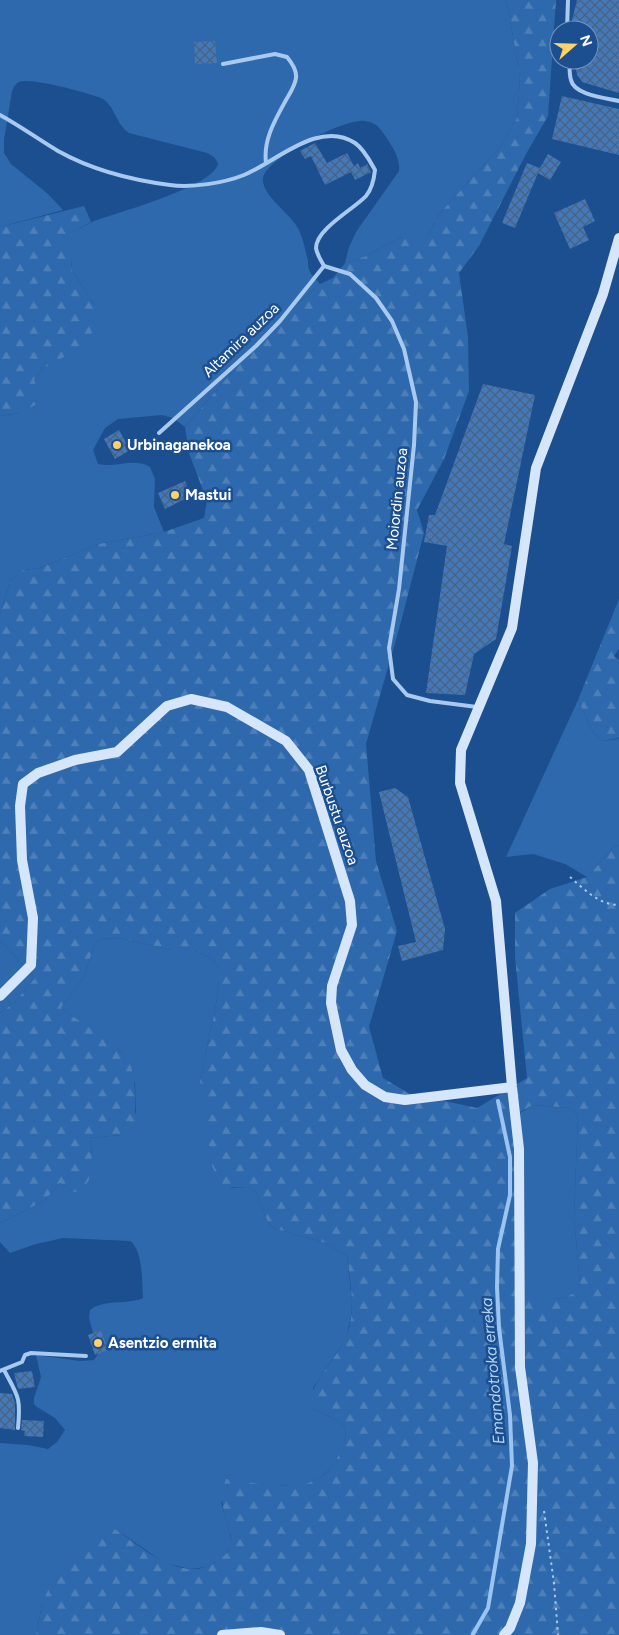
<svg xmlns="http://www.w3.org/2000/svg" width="619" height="1635" viewBox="0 0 619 1635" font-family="Figtree,sans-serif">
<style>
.grass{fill:#2e69ad}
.forest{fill:url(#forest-firs);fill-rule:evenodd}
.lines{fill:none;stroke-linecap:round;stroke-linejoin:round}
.stream{stroke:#9cc4f0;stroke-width:4}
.building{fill:url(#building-cross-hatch)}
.path{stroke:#a9c9ee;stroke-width:2;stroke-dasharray:2.5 4;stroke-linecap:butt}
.lane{stroke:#a9c9ee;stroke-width:4}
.secondary{stroke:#d6e6fa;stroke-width:10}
.poi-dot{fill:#ffd166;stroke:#1b4f8f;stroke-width:2}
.labels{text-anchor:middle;stroke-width:5;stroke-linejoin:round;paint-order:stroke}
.street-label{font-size:15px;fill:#fff;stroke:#1b4f8f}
.poi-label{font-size:15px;font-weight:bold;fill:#fff;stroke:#1b4f8f;text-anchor:start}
.water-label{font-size:16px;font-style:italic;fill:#b5d3f5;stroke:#1b4f8f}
</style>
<defs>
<pattern id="forest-firs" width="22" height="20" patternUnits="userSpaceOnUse" patternTransform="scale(1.25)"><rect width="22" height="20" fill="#2e69ad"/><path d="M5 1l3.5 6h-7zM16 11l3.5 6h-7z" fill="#4d80b9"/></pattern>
<pattern id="building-cross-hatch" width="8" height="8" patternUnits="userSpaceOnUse" patternTransform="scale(1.25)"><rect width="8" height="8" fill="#4478b7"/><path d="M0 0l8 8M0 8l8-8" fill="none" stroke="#486282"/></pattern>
</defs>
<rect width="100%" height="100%" fill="#1b4f8f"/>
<!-- grass -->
<path class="grass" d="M0,0H505L508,7L520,78L517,118L500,147L440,213L427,237H402L366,256L345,263L349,247L356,232L399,171C400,159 394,149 388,140C382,131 377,122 365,121C345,118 264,159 263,179C262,195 288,212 296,225C303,236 305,249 308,261C308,264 308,269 310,272C312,276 317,280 320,284L268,330L185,427L173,418L162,415L118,419L105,428L93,450L98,464C115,468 136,457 150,467L155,479L154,507L164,532L98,544L40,568L24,570L11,580L0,613V416L20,413L34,380L42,369L72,352L95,306L72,270L69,233C78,229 86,225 94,221C116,213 216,186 218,163L214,157L207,153L129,133C115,124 116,106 101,98C87,93 31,77 19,82C15,84 14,87 12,91L4,140V153L11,164L47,193L63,210L0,227Z
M578,700L593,732L603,741L618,739L619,737V845L613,848L587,877L565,864L533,854L506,857Z
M120,938L172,950H194L212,959L219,968V982L216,1005L200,1080L231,1188H249L256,1192L267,1220L273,1228L325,1243L347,1256L352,1302L351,1317L346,1339L313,1388L314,1409L340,1422L346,1429C345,1456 328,1479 301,1486C294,1487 285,1485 278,1486C259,1489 239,1497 221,1502L231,1538V1546L223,1558L208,1567L190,1569L165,1563L112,1527L42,1604L36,1635H0V1443L28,1445L48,1449L57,1442L65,1430L55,1418L37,1407L34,1404V1398L41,1377L36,1355L80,1361L94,1360L98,1354V1351L89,1318L90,1310C102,1299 128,1305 143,1298C142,1284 143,1249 130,1241L63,1238L36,1244L10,1253L0,1242V1223L44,1201L60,1183L73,1192L92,1154L90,1138L121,1135L136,1112L135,1084L128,1061L120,1051L61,1008L85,975L94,945L100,939Z
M0,940L35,978L14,1003L0,1013Z
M533,1105L571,1108L578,1116L574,1217L580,1284C577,1287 575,1292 572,1294C558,1303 537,1298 523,1295L520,1113Z"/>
<!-- forest -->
<path class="forest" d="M505,0H556L548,116L526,154L479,246L459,273L468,337L469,391L444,459L417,510L424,533L399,629L366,744L376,861L397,931L369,1027L383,1078L408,1093L477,1108L527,1078L515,957V913L550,889L587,877L613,848L619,845V1635H36L42,1604L49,1588L75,1555L112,1527C139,1545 180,1584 215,1563C222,1558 230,1552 231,1543C232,1537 230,1533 228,1528C223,1509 219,1498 226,1479C266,1484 319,1501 339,1454C343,1445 346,1439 346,1429L340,1422L314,1409L310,1398C317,1376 335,1360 345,1339C357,1314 350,1282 347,1256L325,1243L273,1228L267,1220L256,1192L249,1188L222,1187L212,1166L200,1080L216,1005L219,982V968L212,959L194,950H172L120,938L100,939L94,945L85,975L61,1008C76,1019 119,1046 128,1060C137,1076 136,1110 134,1128L121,1135L90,1138L92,1154L89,1180L82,1191L73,1192L60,1183L44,1201L0,1223V1013L14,1003L35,978L0,940V613L11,580L23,570L40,568L98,544L164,532L204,518L207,501L189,453L185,427L268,330L320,284L333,278L345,263L366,256L402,237H427L440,213L500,147L517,118L520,78L508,7ZM533,1105L571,1108L578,1116L574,1217L580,1284C577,1287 575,1291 572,1294C558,1303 537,1298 523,1294L524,1171L520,1112Z
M84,206L91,222L70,233L72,270L95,306L92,333L73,352L42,369L34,380L43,401L20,413L0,416V227Z
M619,599V649L614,656L619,660V737L618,738L603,741L593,732L578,700Z"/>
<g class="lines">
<!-- stream -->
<path class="stream" d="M473,1634L488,1608L512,1466L510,1415L499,1328L497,1287L498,1249L510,1195V1157L498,1101"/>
</g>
<!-- building -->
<path class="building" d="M577,0H619V93L582,82L577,75L575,60H589V30H573L572,20Z
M215,41L217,63L195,64L194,42Z
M562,96L619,109V155L552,139Z
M315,143L327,163L347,153L354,166L358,163L360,168L367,164L371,172L355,180L351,172L325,185L311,156L305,159L300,151Z
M548,154L561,162L550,180L538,173L515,228L502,223L527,163L540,168Z
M585,199L595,221L583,227L589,240L570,249L554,213Z
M483,384L535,395L504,544L512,546L496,639L474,654L465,695L426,693L447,546L424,542L429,515H435Z
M119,430L130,450L115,459L104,439Z
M185,481L191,496L165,509L158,493Z
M395,788L408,797L445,929L443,950L402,961L398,946L416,942L379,792Z
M101,1330L108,1350L95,1355L88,1335Z
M32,1371L35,1387L18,1389L14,1373Z
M0,1393L12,1394L15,1403V1430L0,1428Z
M22,1420L44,1421L43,1437L24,1436L25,1431L21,1430Z"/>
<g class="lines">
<!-- path -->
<path class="path" d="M570,877C584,889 599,905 619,905
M544,1511L554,1583L558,1635"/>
<!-- lane -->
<path class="lane" d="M567,30L568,0
M569,60C570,66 569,74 571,80C574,95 606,98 619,101
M223,64L275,54L287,57C292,63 297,70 296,78C295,86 290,93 286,100C275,120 263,140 266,163
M0,115C20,126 38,139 58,151C92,170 131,180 170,185C192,188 224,183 244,175C276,162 319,119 355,143C364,149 370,161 375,170C374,179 372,189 366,196C354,209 316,229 316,248C317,255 321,260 324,266L280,321L256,346L159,433
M324,266L350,274L376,298L392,321L404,349L416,402L414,445L399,589L389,648L393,679L407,695L430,701L477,707
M4,1370C18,1396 21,1397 18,1428
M0,1371L22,1362L25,1355L31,1353L86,1356"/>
<!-- secondary -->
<path class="secondary" d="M0,996L31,965L33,918L22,860L20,806L23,784L38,773L75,760L117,752L167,706L191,699L227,707L286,741L309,770L350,901L352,925L332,986L331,1003L341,1050L352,1070L365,1085L385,1097L405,1100L512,1087
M222,1635L261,1632L280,1635
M504,1635L510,1628L520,1603L531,1544L533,1463L520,1367L519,1149L512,1087L496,901L460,783L461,750L512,628L536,468L603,294L619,238"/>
</g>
<!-- markers -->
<g class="poi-dot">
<circle cx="117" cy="445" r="5"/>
<circle cx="175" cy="495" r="5"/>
<circle cx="98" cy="1343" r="5"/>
</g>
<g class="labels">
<!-- street labels -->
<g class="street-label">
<text transform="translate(241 340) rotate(-44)" y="5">Altamira auzoa</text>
<text transform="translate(397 499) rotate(-84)" y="5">Moiordin auzoa</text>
<text transform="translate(337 815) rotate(71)" y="5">Burbustu auzoa</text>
</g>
<!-- poi labels -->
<g class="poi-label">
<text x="127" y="450">Urbinaganekoa</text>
<text x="185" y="500">Mastui</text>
<text x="108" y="1348">Asentzio ermita</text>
</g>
<!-- water labels -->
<g class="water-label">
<text transform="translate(492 1371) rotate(-95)" y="6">Emandotroka erreka</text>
</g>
</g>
<!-- north arrow -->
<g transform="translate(574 45) rotate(70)"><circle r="24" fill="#1b4f8f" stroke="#7695bc"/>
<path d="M0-4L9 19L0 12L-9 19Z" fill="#ffd166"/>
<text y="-8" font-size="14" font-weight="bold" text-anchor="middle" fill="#ffffff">N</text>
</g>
</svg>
